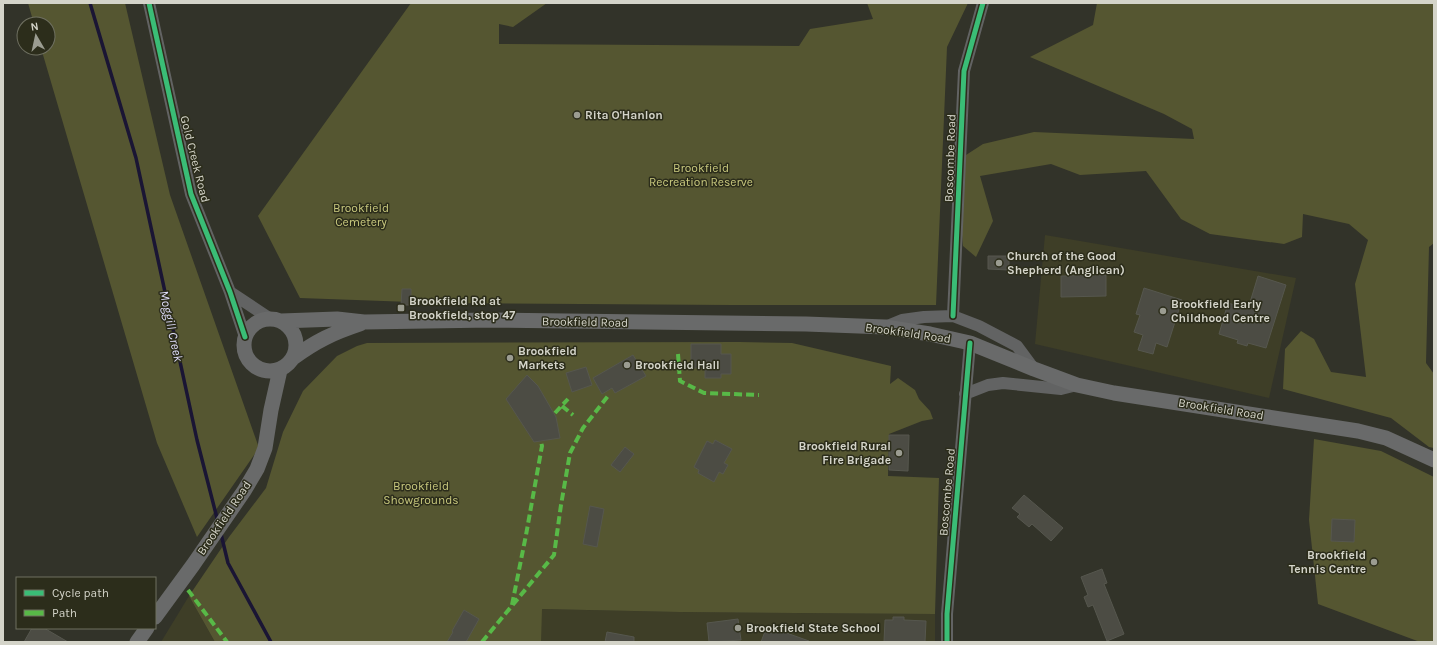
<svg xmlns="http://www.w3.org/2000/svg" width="1437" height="645" viewBox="0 0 1437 645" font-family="Karla,sans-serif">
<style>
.built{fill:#3e3e27}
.green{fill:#555631}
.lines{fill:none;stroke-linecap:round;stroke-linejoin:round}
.stream{stroke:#1a1534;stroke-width:3.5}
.building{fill:#4c4c44;stroke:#56574e}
.minor{stroke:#626363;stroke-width:12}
.major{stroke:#696a6a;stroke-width:15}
.quiet{stroke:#58b947;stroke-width:4;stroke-dasharray:8 4;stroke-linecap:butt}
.cycleway-casing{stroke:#2c2d1b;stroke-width:8}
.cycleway{stroke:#3abd76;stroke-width:5}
.poi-dot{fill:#9b9c91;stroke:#2c2d1b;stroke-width:1.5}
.labels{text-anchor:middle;stroke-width:3;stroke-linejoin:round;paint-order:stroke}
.poi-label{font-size:12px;font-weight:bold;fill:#d4d4c9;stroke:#2c2d1b;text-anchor:start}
.street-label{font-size:12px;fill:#d4d4c9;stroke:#2c2d1b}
.park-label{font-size:12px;fill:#c9c97e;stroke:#2c2d1b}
.water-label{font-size:13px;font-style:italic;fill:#dfddfa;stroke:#2c2d1b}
</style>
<rect width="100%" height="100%" fill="#323329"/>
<!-- built -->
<path class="built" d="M1045,235L1296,278L1269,398L1035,344Z
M189,596L215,642H161Z
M541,609L679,612L935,614V642H541Z"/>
<!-- green -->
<path class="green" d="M28,3H125L170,195L259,448L197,537L157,443L41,48H48V24H34Z
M411,3H547L513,27L499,24V44L799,46L810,29L873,19L867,3H968L947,47L936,305H730L439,303L300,298L258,216Z
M1097,3H1434V243L1429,247L1426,363L1434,374V448L1429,447L1391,418L1283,389L1285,349L1301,331L1314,339L1331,372L1366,377L1355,284L1368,240L1349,224L1303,214L1302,237L1284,244L1210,234L1181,219L1146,171L1080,175L1051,164L980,176L993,221L976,257L963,246L957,174L966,155L983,144L1034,132L1194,139L1192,129L1164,114L1030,57L1093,25Z
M739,342L792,343L891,366L890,384L898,378L915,390L919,399L930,411L933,419L922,421L889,434L888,476L939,478L935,614L679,612L542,609L541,642H215L189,596L229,537L266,488L283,432L303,391L337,356L357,346L367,343Z
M1314,439L1381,451L1434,477V639L1432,642H1420L1318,604L1309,520Z"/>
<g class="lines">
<!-- stream -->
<path class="stream" d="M90,3L136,158L197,440L218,522
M221,534L228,563L271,642"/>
</g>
<!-- building -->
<path class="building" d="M988,256H1009V270L988,269Z
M1106,275V296L1061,297V276Z
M1258,276L1286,285L1266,348L1248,343L1247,346L1237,343L1238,340L1219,334L1228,303L1248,309Z
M1144,288L1182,300L1167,347L1156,343L1153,354L1138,350L1143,335L1134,332L1140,315L1136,314Z
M402,289H411V305H401Z
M691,344H721V354H731V374H721V378H705V368H691Z
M633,355L646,376L615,393L612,388L602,394L593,378Z
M586,367L592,385L572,392L566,373Z
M527,375L538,386L556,417L560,438L534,442L506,399Z
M889,435H909L908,471L889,470Z
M715,440L732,449L724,463L728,465L723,474L719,472L714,482L698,473L699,470L694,467L707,441L713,444Z
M625,447L634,454L620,472L611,465Z
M1024,495L1063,528L1051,541L1032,524L1029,527L1017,517L1020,514L1012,508Z
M590,506L604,509L597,547L583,544Z
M1332,519L1355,520L1354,542L1331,541Z
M1102,569L1107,583L1104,584L1124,634L1107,641L1093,605L1088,607L1084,597L1088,595L1081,577Z
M464,610L479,619L466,642H447L453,632L452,631Z
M893,617H904V620L926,621L925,642H884L885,620H893Z
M738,619L741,640L709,642L707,623Z
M767,626L809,641V642H761Z
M32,628H44L68,642H24Z
M607,632L634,637V642H605Z"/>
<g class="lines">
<!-- minor -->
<path class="minor" d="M149,3L191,194L230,292L245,337
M230,292L272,320
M953,316L964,71L983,3
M885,327L902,320L924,317L953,316L979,326L1017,346L1034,369
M965,394L988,385L1003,383L1061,389L1077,385
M947,642V614L970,343"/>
<!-- major -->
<path class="major" d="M244 345a26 26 0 1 1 52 0a26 26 0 1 1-52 0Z
M281,321L337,319L364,322L491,320L806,324L885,327L930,334L970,343L1034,369L1077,385L1114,393L1358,431L1386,438L1434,460
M293,358C316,341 333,333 360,324
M155,617L193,565L244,491L257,469L265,448L271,410L280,370
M137,642L147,628"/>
<!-- quiet -->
<path class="quiet" d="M678,354L680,381L704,393L759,395
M562,406L573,415
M555,413L568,399
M188,590L227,642
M512,605L526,535L542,446L541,442
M482,642L554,555L561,505L570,453L583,428L608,396"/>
<!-- cycleway casing -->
<g class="cycleway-casing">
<path id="cycleway" d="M149,3L191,194L230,292L245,337
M953,316L964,71L983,3
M947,642V614L970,343"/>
</g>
<!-- cycleway -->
<use href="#cycleway" class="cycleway"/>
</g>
<!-- markers -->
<g class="poi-dot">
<circle cx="577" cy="115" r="4"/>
<circle cx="999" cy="263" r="4"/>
<rect x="397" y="304" width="8" height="8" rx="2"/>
<circle cx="1163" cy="311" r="4"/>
<circle cx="510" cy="358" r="4"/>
<circle cx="627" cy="365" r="4"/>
<circle cx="899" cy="453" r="4"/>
<circle cx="1374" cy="562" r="4"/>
<circle cx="738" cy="628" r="4"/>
</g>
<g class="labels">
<!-- poi labels -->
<g class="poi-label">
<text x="585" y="119">Rita O'Hanlon</text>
<text x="1007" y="260">Church of the Good<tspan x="1007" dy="14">Shepherd (Anglican)</tspan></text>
<text x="409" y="305">Brookfield Rd at<tspan x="409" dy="14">Brookfield, stop 47</tspan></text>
<text x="1171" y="308">Brookfield Early<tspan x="1171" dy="14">Childhood Centre</tspan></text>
<text x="518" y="355">Brookfield<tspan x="518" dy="14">Markets</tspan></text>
<text x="635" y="369">Brookfield Hall</text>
<text x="891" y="450" text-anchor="end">Brookfield Rural<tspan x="891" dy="14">Fire Brigade</tspan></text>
<text x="1366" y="559" text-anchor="end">Brookfield<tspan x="1366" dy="14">Tennis Centre</tspan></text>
<text x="746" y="632">Brookfield State School</text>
</g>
<!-- street labels -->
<g class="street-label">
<text transform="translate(950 158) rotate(-88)" y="4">Boscombe Road</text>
<text transform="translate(195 159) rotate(76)" y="4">Gold Creek Road</text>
<text transform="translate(585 322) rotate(1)" y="4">Brookfield Road</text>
<text transform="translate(908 333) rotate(8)" y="4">Brookfield Road</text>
<text transform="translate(1221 409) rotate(9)" y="4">Brookfield Road</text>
<text transform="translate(947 492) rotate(-85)" y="4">Boscombe Road</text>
<text transform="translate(224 518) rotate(-56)" y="4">Brookfield Road</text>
</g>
<!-- park labels -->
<g class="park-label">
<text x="701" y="172">Brookfield<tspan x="701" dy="14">Recreation Reserve</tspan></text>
<text x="361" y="212">Brookfield<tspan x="361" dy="14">Cemetery</tspan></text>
<text x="421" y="490">Brookfield<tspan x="421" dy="14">Showgrounds</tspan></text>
</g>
<!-- water labels -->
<g class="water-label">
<text transform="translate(172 326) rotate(78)" y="5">Moggill Creek</text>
</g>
</g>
<!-- border -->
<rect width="1437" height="645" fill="none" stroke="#d4d4c9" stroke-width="8"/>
<!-- legend -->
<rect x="16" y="577" width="140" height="52" fill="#2c2d1b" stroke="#6f7061"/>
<rect x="24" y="590" width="20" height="6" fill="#3abd76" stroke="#6f7061"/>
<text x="52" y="597" font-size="12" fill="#d4d4c9">Cycle path</text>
<rect x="24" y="610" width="20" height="6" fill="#58b947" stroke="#6f7061"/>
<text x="52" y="617" font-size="12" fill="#d4d4c9">Path</text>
<!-- north arrow -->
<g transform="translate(36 36) rotate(351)"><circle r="19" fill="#2c2d1b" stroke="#6f7061"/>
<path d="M0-3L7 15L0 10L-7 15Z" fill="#9b9c91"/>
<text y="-6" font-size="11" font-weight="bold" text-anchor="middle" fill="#d4d4c9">N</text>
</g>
</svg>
